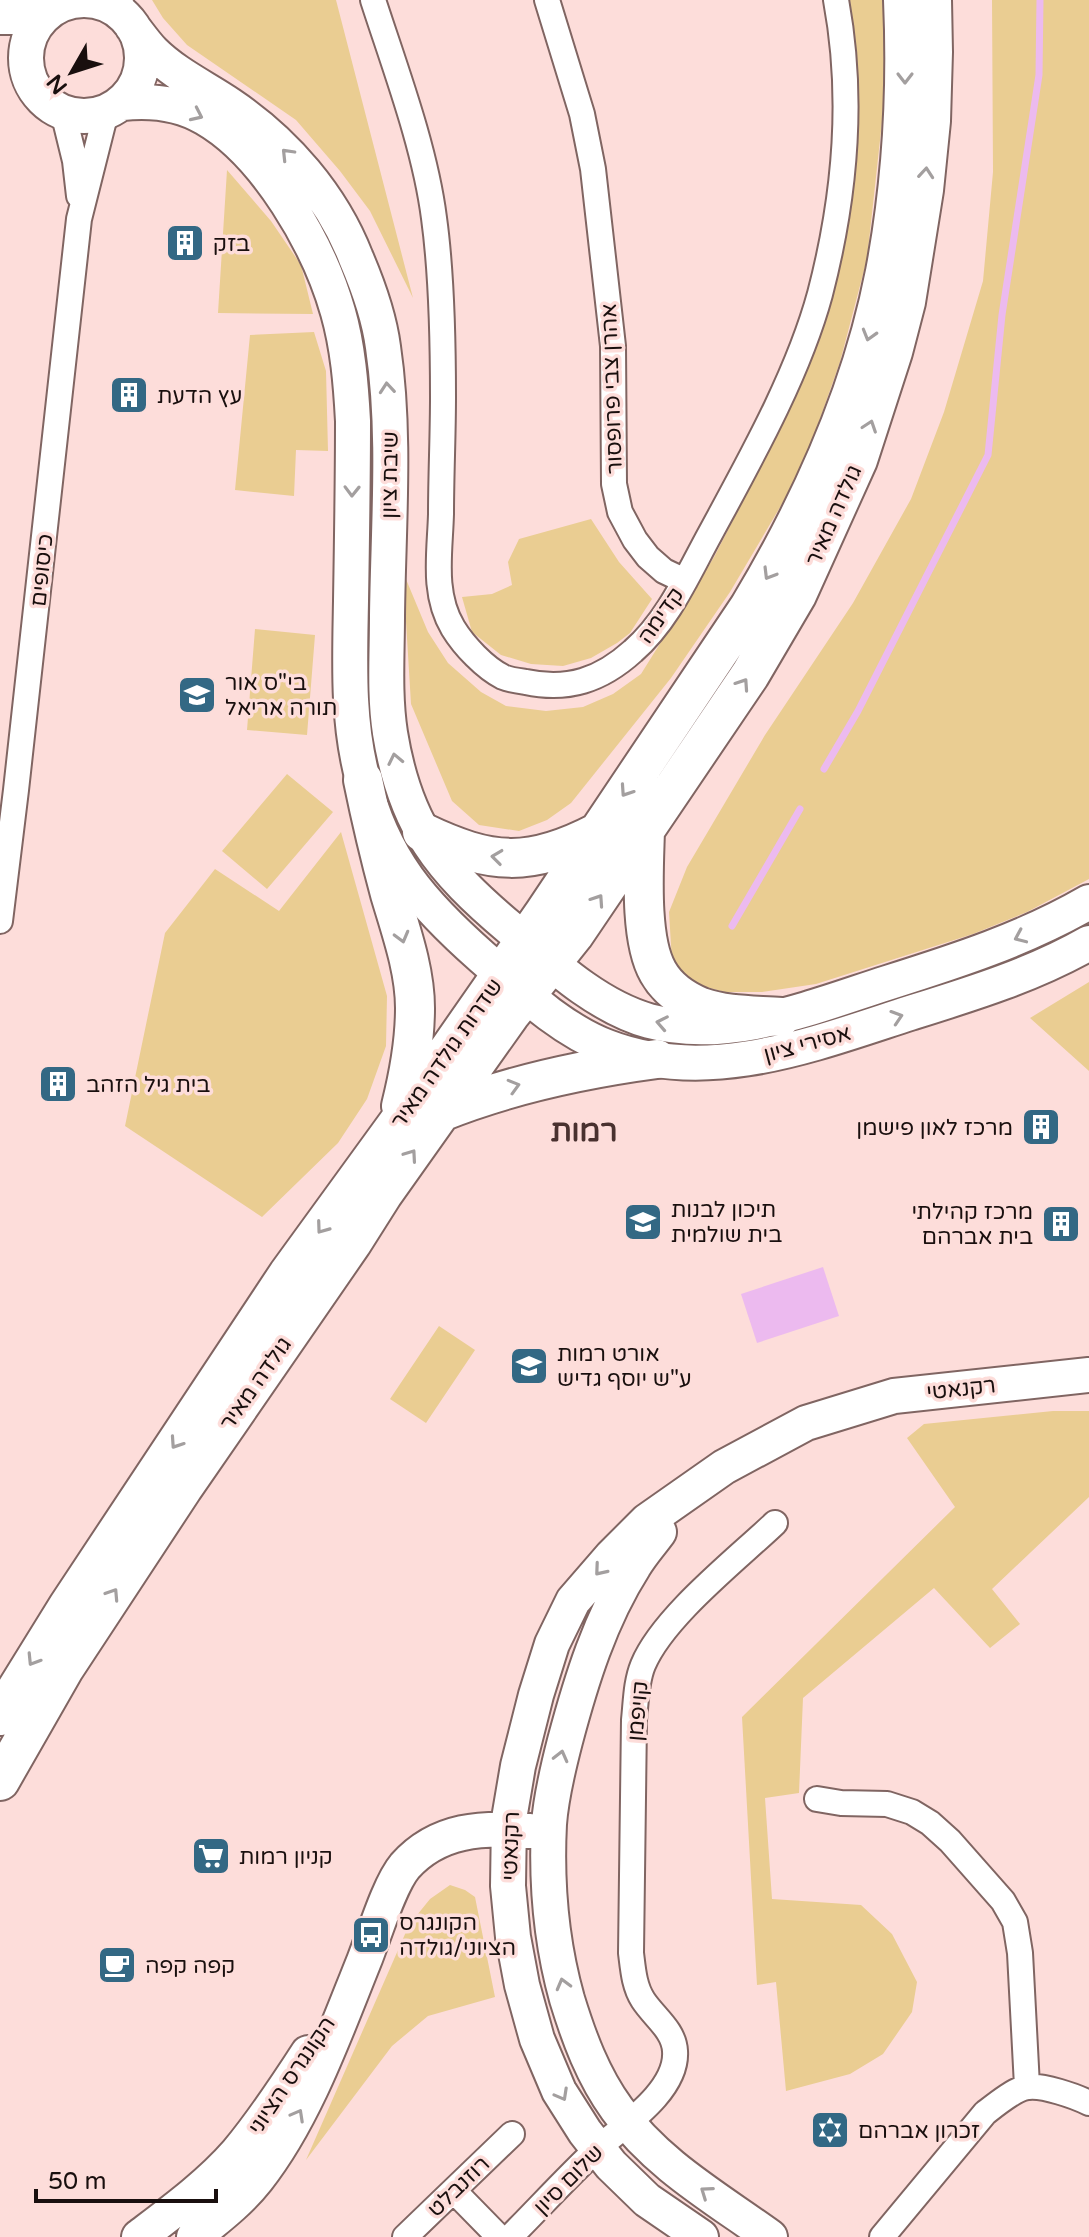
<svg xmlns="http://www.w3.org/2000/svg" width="1089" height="2237" viewBox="0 0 1089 2237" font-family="'Varela Round','Noto Sans Hebrew',sans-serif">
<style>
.green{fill:#eacd92}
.water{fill:#ecbaef}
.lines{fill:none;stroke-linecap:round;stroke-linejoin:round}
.stream{stroke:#ecbaef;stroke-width:7}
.street-casing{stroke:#806562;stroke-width:28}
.secondary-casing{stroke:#806562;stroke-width:38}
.primary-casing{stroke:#806562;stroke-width:42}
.street{stroke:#fff;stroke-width:24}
.secondary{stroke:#fff;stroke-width:34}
.primary{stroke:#fff;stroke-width:38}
.oneway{stroke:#a39f9f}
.labels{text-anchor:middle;stroke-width:7;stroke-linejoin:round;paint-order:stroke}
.poi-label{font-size:22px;fill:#190f0e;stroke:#fdddda;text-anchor:start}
.street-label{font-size:22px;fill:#190f0e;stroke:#fdddda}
.district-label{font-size:30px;font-weight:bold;fill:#49312f;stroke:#fdddda}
</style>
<rect width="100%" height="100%" fill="#fdddda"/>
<!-- green -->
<path class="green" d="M152,0H336L413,298L370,211L340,171L296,120L187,45L163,18Z
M850,0H887L889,58L867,259L840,362L802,470L730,592L671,678L571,803L547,820L519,831L479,825L452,801L411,704L403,572L428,632L448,663L481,692L506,706L546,711L583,707L613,694L641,674L714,557L779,431L826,320L838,255L856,81Z
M992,0H1089V879L1027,912L973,934L816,984L762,992H725L694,984L672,962L669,912L687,867L765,735L853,603L911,499L944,412L983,281L993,172Z
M227,170L271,221L301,265L313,314L218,313Z
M314,332L326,371L328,451L296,450L294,496L235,490L250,335Z
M591,519L619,562L652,599L630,633L617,643L591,658L563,666L531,664L501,655L472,632L462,597L492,594L512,585L508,562L519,539Z
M255,629L315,635L307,735L247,730Z
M287,774L333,812L267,889L222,851Z
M341,832L387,996L386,1046L367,1099L338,1143L262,1217L125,1126L165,933L215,869L279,911Z
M1089,982V1071L1030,1018Z
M439,1326L475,1350L426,1423L390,1399Z
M1053,1411H1089V1497L992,1589L1020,1624L990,1648L934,1588L803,1698L799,1793L765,1798L772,1899L861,1905L892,1934L917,1982L912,2012L883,2054L850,2074L786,2091L776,1982L757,1985L742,1717L955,1507L907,1438L924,1424Z
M450,1885L465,1890L475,1897L495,1997L428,2016L392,2046L306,2160L409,1925L430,1899Z"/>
<!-- water -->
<path class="water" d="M823,1267L839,1316L757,1343L741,1294Z"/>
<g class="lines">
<!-- stream -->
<path class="stream" d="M824,769L858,711L988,455L1002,315L1039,75L1040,0
M732,926L800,809"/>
<!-- street casing -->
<g class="street-casing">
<path id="street" d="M120,0L126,19
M373,0C395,68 425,147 434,218C442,276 443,338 443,397C443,436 441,475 441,514C440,552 432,593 453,628C464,646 485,668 503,677C510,680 519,681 526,682C568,691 601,680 633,651C668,621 688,574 710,534C750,460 798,375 820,294C845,198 854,97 836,0
M547,0L582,114L593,169L613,346L614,484L620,512L635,540L648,557L664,571L685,581
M63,3L67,0
M63,112L75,161L79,196
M0,921L16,790L79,219L106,112
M817,1799L841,1803L887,1804L912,1812L930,1823L950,1841L1003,1901L1015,1922L1020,1953L1027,2086
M454,2191L499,2237
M405,2237L512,2134
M510,2237C539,2208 567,2177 597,2149C623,2126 678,2091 675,2051C674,2030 654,2017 643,2000C634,1986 633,1969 631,1953L634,1720C636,1701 636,1682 643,1665C663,1617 736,1560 775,1523
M882,2237L985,2113C994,2106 1016,2088 1028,2087C1043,2085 1075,2096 1089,2103"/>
</g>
<!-- secondary casing -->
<g class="secondary-casing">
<path id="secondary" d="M26 58a58 58 0 1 1 116 0a58 58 0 1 1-116 0Z
M0,17L46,14
M132,26C139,35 146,45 153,52C175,74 205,88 230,105C285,142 332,196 356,258C368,286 379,316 383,347C396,435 388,527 387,616C387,655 384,694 390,733C405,826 440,869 510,928C551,963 596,1006 649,1021C729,1042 812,1007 887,983C957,961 1025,939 1089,902
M122,103C150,100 180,103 205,118C266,153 319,245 338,312C348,347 351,384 353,421C353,481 352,541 351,601C350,661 347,721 363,780C383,860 422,904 482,957C520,990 560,1029 607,1047C708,1086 814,1044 910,1013C971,994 1033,975 1089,943
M659,1532C651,1543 641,1554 634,1566C600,1619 581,1681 565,1741C558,1768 551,1796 549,1824C546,1883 551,1942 567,1999C579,2038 593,2076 617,2109C656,2164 716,2198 770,2237
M139,2237C172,2212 209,2185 237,2153C263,2122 286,2087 308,2053
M194,2237C216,2219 239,2202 257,2179C305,2118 335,2033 364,1961C374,1936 389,1885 405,1866C438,1829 483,1827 529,1831
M701,2237L647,2200L611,2165L585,2132L559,2091L537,2039L522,1985L513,1937L508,1886L509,1819L518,1766L536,1695L552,1644L573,1601L612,1556L647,1521L724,1467L806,1423L894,1396L1089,1375"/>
</g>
<!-- primary casing -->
<g class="primary-casing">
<path id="primary" d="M363,780C371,819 380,857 390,894C401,931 415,970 415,1008C415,1041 409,1074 401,1106
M645,830C644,868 639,939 658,972C667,988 684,1000 701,1007C726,1016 754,1015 781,1017
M422,832C491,865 529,868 598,832
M441,1112C511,1084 582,1069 657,1059
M0,1716L68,1606L288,1274L397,1124L544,913L749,607C811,504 862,390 885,272C902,182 907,91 903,0
M0,1781L64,1669L183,1488L352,1243L383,1194L510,1015L574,935L750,675L797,595L858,460L893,352L906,302L924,190L931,121L933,52L932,0"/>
</g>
<!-- street -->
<use href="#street" class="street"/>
<!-- secondary -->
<use href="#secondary" class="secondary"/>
<!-- primary -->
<use href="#primary" class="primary"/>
</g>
<!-- one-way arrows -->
<defs><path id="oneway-chevron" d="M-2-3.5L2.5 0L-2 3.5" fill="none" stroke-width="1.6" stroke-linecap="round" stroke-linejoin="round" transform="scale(2)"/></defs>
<g class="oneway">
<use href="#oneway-chevron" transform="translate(905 78) rotate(90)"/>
<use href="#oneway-chevron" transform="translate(197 115) rotate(25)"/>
<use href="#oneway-chevron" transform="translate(287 154) rotate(-134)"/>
<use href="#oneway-chevron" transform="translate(926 173) rotate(-85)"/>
<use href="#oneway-chevron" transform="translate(869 335) rotate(106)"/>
<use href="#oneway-chevron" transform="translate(387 388) rotate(-95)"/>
<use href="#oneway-chevron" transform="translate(870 426) rotate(-71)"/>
<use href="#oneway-chevron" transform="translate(352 491) rotate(91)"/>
<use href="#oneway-chevron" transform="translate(769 574) rotate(121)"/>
<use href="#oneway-chevron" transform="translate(743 684) rotate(-56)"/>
<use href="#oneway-chevron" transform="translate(395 759) rotate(-102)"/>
<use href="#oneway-chevron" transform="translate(626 791) rotate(124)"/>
<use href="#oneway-chevron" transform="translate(497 857) rotate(-173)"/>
<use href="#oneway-chevron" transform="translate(598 900) rotate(-56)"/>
<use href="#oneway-chevron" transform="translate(402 937) rotate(75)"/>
<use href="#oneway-chevron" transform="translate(1020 937) rotate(156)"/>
<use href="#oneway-chevron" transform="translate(897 1017) rotate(-18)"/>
<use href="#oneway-chevron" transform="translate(662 1023) rotate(-169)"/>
<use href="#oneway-chevron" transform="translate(514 1086) rotate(-16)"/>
<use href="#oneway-chevron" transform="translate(411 1155) rotate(-55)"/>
<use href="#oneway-chevron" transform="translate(322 1228) rotate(126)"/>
<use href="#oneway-chevron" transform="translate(176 1443) rotate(124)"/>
<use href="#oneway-chevron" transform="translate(600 1570) rotate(130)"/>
<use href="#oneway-chevron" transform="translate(113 1594) rotate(-57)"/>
<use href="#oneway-chevron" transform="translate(33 1660) rotate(122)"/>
<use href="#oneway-chevron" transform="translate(561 1756) rotate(-76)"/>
<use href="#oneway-chevron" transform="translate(563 1984) rotate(-105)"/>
<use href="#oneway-chevron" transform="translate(562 2095) rotate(61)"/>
<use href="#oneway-chevron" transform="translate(298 2115) rotate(-61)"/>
<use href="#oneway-chevron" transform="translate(706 2192) rotate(-145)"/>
</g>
<!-- icons -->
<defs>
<g id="building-square" transform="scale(2)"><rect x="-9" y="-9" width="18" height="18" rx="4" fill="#336884" stroke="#fdddda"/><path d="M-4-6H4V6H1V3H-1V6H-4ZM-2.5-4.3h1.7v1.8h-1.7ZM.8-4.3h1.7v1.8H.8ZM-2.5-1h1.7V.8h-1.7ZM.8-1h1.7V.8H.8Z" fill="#fff"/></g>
<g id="school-square" transform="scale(2)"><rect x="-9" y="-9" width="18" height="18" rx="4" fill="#336884" stroke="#fdddda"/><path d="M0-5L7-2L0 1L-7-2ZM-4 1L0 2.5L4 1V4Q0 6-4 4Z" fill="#fff"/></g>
<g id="supermarket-square" transform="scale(2)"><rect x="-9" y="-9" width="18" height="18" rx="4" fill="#336884" stroke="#fdddda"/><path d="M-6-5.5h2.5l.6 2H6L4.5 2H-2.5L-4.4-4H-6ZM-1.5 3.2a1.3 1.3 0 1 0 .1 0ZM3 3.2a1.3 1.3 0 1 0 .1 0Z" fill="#fff"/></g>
<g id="bus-square" transform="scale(2)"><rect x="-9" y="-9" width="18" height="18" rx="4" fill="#336884" stroke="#fdddda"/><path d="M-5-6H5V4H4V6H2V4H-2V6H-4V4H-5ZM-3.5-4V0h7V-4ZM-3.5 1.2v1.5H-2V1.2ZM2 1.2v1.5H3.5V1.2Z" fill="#fff"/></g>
<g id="cafe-square" transform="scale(2)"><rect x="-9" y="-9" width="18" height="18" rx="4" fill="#336884" stroke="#fdddda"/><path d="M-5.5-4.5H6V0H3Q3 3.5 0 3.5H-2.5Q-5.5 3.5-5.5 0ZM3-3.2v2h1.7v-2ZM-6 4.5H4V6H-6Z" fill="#fff"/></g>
<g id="synagogue-square" transform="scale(2)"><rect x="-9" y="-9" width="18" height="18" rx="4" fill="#336884" stroke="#fdddda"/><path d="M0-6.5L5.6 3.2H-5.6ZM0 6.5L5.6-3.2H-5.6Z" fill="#fff"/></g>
</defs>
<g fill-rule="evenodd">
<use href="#building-square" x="185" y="243"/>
<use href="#building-square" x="129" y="395"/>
<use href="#school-square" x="197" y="695"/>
<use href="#building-square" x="58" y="1084"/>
<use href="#building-square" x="1041" y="1127"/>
<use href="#school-square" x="643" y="1222"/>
<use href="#building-square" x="1061" y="1224"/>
<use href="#school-square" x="529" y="1366"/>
<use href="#supermarket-square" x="211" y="1856"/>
<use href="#bus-square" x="371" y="1935"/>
<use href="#cafe-square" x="117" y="1965"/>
<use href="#synagogue-square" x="830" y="2130"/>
</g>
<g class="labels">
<!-- poi labels -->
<g class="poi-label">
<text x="213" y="251">בזק</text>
<text x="157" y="403">עץ הדעת</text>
<text x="225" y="690">בי"ס אור<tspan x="225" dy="25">תורה אריאל</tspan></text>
<text x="86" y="1092">בית גיל הזהב</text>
<text x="1013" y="1135" text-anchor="end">מרכז לאון פישמן</text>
<text x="671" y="1217">תיכון לבנות<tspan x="671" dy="25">בית שולמית</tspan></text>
<text x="1033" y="1219" text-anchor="end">מרכז קהילתי<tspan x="1033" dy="25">בית אברהם</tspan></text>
<text x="557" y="1361">אורט רמות<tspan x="557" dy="25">ע"ש יוסף גדיש</tspan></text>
<text x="239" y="1864">קניון רמות</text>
<text x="399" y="1930">הקונגרס<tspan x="399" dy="25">הציוני/גולדה</tspan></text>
<text x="145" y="1973">קפה קפה</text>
<text x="858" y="2138">זכרון אברהם</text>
</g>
<!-- street labels -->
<g class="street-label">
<text transform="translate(611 389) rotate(-92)" y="8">אהרן צבי פרופסור</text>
<text transform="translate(389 475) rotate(-89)" y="8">שיבת ציון</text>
<text transform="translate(833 515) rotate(-66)" y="8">גולדה מאיר</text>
<text transform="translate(41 570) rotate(-84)" y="8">כיסופים</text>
<text transform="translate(660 615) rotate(-55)" y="8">קדימה</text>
<text transform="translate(807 1043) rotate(-15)" y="8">אסירי ציון</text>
<text transform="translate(446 1053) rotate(-55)" y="8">שדרות גולדה מאיר</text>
<text transform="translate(255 1383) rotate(-55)" y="8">גולדה מאיר</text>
<text transform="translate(961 1388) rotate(-6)" y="8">רקנאטי</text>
<text transform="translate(637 1711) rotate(-85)" y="8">קויפמן</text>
<text transform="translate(510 1846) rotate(-88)" y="8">רקנאטי</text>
<text transform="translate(291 2075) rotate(-56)" y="8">הקונגרס הציוני</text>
<text transform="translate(568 2179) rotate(-45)" y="8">שלום סיון</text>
<text transform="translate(458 2186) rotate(-44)" y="8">רוזנבלט</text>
</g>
<!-- district labels -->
<g class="district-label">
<text x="584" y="1141">רמות</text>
</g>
</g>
<!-- north arrow -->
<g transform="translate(72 72) rotate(231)" stroke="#fdddda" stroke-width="6" paint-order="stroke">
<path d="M0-6L14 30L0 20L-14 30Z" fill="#190f0e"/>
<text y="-12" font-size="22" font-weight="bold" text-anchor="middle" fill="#190f0e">N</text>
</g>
<!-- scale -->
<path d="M36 2189v12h180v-12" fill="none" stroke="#190f0e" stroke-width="4"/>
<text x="48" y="2189" font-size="24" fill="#190f0e" stroke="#fdddda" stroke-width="6" paint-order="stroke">50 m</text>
</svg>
